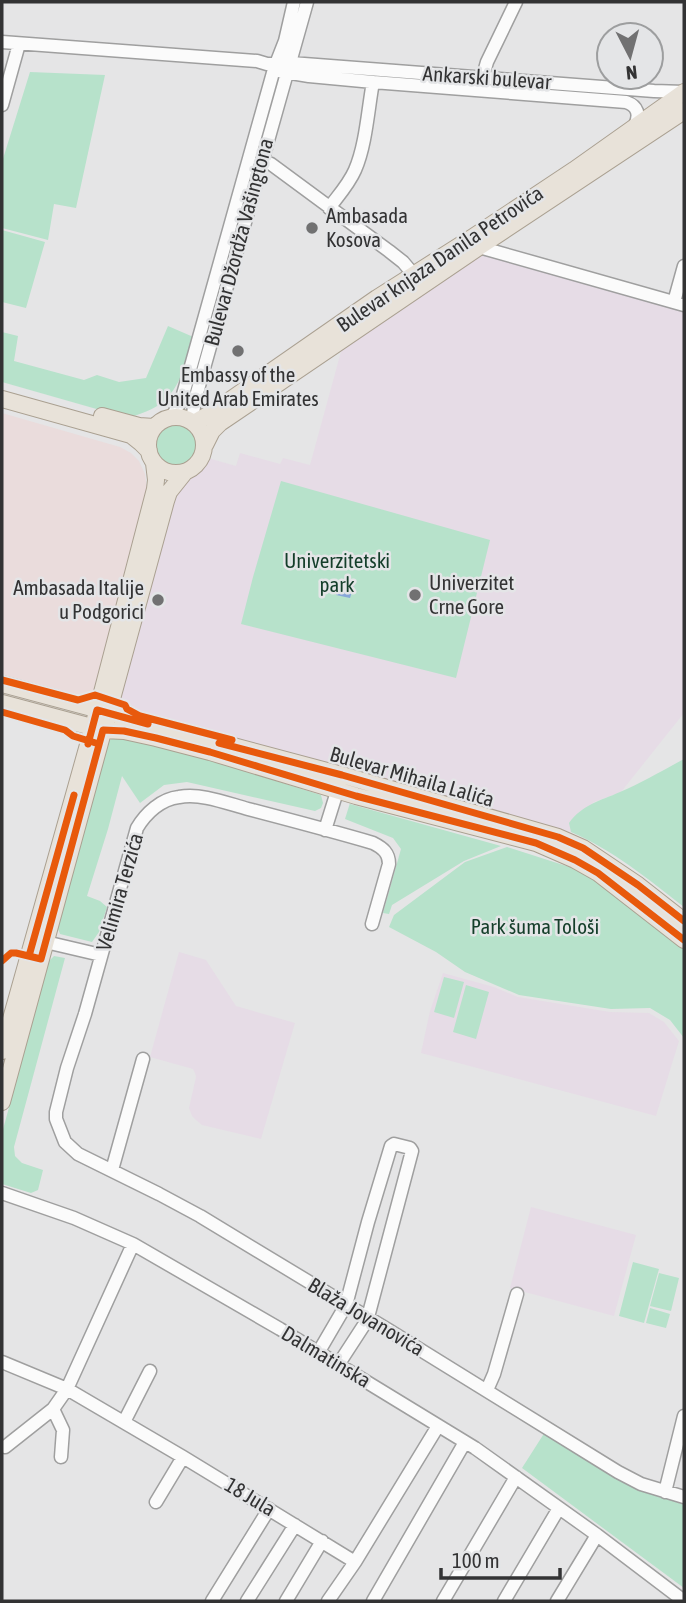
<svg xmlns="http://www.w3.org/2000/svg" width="686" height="1603" viewBox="0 0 686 1603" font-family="'Asap Condensed',sans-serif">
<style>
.commercial{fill:#eadcdc}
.education{fill:#e6dce6}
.green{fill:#b7e2cb}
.water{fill:#88a7d9}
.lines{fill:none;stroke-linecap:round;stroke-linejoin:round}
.minor-casing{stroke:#9f9f9f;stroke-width:15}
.major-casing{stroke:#aaa091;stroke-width:18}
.minor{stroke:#fbfbfb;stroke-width:12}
.major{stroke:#e8e2d9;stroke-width:16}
.cycleway-casing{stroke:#e4e5e7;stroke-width:11}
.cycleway{stroke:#e8590c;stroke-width:7}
.poi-dot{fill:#717172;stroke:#e4e5e7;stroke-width:2.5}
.labels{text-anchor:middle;stroke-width:5;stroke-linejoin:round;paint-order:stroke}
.street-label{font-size:21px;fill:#333334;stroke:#e4e5e7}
.poi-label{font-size:21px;fill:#333334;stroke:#e4e5e7;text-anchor:start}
.park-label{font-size:21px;fill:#143e2a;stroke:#e4e5e7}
</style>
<rect width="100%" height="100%" fill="#e5e5e6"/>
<!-- commercial -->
<path class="commercial" d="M2,413L120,447L131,453L139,461L145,474L147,488L94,691L90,694L83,696L2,675Z"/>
<!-- education -->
<path class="education" d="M485,251L684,307V713L621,792L594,802L569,823L571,832L133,712L123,706L120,693L170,497L181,482L196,474L205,464L208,458L236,466L240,453L280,464L283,458L310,465L342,348Z
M179,952L206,960L236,1006L295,1023L261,1139L202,1125L196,1120L192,1116L189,1108L196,1077L195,1073L193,1069L150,1057Z
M443,973L494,987L518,997L610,1012L649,1013L664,1022L679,1041L656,1116L421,1053L430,1011Z
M531,1207L636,1235L614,1316L510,1288Z"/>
<!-- green -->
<path class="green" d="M30,72L105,75L76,208L54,204L48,240L2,228V162Z
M2,230L45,242L26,308L2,302Z
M168,326L198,339C189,357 179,389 163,402C153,410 140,414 128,418L2,382V332L18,336L14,361L84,380L97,375L119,382L146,378Z
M154 446a21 21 0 1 1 42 0a21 21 0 1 1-42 0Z
M281,481L490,540L456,678L241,624L253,577Z
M126,734L321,795L323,803L321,808L315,811L187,782L164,785L140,803L122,776L108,829L87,896L100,901L107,907L99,932L92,942L60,934L56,924L105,744L113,738Z
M684,759V907C648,879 613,850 571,832L569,823C583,804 600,801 620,792C642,783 663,770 684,759Z
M350,803V804L501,846L464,861L392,905L389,914L383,913L401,849L393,838L345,819Z
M507,847L585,872L684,944V1038L670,1020L650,1008L611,1009L519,995L465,972L436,952L389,927L394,915L465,862Z
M54,956L65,958L14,1147L15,1156L22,1163L43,1170L38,1190L31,1193L2,1184V1133L49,961Z
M444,977L464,982L454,1018L434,1012Z
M466,985L489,992L476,1039L453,1032Z
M633,1262L659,1269L644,1323L619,1316Z
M659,1273L679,1278L671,1311L650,1306Z
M650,1308L670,1314L666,1328L646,1323Z
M545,1432L648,1492L684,1505V1588L522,1468Z"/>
<!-- water -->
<path class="water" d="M340,581L354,585L350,598L336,595Z"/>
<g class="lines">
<!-- minor casing -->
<g class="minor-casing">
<path id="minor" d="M2,42L257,61L267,64L291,63L654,91L684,92
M279,71L309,76L373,82L626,102C638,106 640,115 635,125
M481,83L487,62L516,2
M2,105L19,44
M261,161L271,164L389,251L403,262L414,275
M329,208C338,196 349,184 355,170C366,145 368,109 373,82
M479,247L684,305
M674,302L684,266
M172,417L182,398L274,69L285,41L294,2
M192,421L195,400L307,2
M325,830L340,782
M372,924L389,864C389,853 383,848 373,843C332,831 290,820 248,809C226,803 202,793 179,797C161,799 146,813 137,828L85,1014L67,1068L56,1112V1119L65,1142L78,1154L159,1194L200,1216L390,1331L618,1472L641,1484L684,1497
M37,940L101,955
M112,1170L143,1059
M2,1193L74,1218L133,1244L280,1329L475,1448L597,1535L684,1601
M318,1353L346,1305L368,1222L391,1146L394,1144L410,1148L412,1151L368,1317L364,1325L338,1365
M2,1362L67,1389L183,1457L355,1562L438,1426
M487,1390L494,1374L517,1294
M124,1422L150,1371
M5,1447L53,1409
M61,1457L63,1430L53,1409L67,1389L133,1244
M665,1492L684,1416
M156,1502L183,1457
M212,1601L269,1509
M247,1601L295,1525
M286,1601L322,1541
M328,1601L355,1562
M373,1601L465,1442
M443,1601L516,1477
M504,1601L559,1508
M557,1601L597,1535"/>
</g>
<!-- major casing -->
<g class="major-casing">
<path id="major" d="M2,399L131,435L141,443L149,451
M102,416L139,426L154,427
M148 445a28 28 0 1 1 56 0a28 28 0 1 1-56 0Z
M194,423L213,412L377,298L473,237L574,170L684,92
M205,445L212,431L220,423L479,247L684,111
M2,684L342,775L558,837L583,848L638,885L684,921
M2,703L103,730L124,731L156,738L210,752L356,796L536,843L575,860L598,873L684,940
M2,1051L93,727L155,489L156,480L154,463
M2,1102L166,501L169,492L185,472"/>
</g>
<!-- minor -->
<use href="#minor" class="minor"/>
<!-- major -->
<use href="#major" class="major"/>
<!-- cycleway casing -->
<g class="cycleway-casing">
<path id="cycleway" d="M2,680L78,700L95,695L125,705L127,709L140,716L232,740
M2,712L65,730L73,736L99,744
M219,743L342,775L558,837L583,848L638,885L684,921
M88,744L97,710L148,724
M29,956L74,795
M2,961L11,953H16L41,959L103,730L124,731L156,738L210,752L356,796L536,843L575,860L598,873L684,940"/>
</g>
<!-- cycleway -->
<use href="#cycleway" class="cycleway"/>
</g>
<!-- markers -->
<g class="poi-dot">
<circle cx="312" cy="228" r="7"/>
<circle cx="238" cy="351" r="7"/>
<circle cx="415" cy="595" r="7"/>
<circle cx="158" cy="600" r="7"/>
</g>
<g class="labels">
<!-- street labels -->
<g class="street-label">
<text transform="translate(487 78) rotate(4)" y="7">Ankarski bulevar</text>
<text transform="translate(239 242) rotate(-75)" y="7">Bulevar Džordža Vašingtona</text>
<text transform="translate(440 259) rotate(-34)" y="7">Bulevar knjaza Danila Petrovića</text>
<text transform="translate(412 777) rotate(16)" y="7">Bulevar Mihaila Lalića</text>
<text transform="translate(120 892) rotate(-74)" y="7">Velimira Terzića</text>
<text transform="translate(366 1317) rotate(31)" y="7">Blaža Jovanovića</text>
<text transform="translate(326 1357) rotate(31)" y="7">Dalmatinska</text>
<text transform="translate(250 1497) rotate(31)" y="7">18 Jula</text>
</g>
<!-- poi labels -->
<g class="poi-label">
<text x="326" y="223">Ambasada<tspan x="326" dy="24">Kosova</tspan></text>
<text x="238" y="382" text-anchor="middle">Embassy of the<tspan x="238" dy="24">United Arab Emirates</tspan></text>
<text x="429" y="590">Univerzitet<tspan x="429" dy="24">Crne Gore</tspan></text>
<text x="144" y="595" text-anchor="end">Ambasada Italije<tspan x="144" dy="24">u Podgorici</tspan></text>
</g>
<!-- park labels -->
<g class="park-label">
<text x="337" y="568">Univerzitetski<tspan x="337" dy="24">park</tspan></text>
<text x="535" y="934">Park šuma Tološi</text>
</g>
</g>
<!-- border -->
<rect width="686" height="1603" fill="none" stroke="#333334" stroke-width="7"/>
<!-- north arrow -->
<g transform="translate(630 56) rotate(174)"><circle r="33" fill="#e4e5e7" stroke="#9d9e9f" stroke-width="2"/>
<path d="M0-5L12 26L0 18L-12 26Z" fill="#717172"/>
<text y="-10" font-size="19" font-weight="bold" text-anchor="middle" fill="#333334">N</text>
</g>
<!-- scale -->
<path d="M441 1568v10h119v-10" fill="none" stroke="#333334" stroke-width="3.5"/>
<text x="452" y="1568" font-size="21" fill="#333334" stroke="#e4e5e7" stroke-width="5" paint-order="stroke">100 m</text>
</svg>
